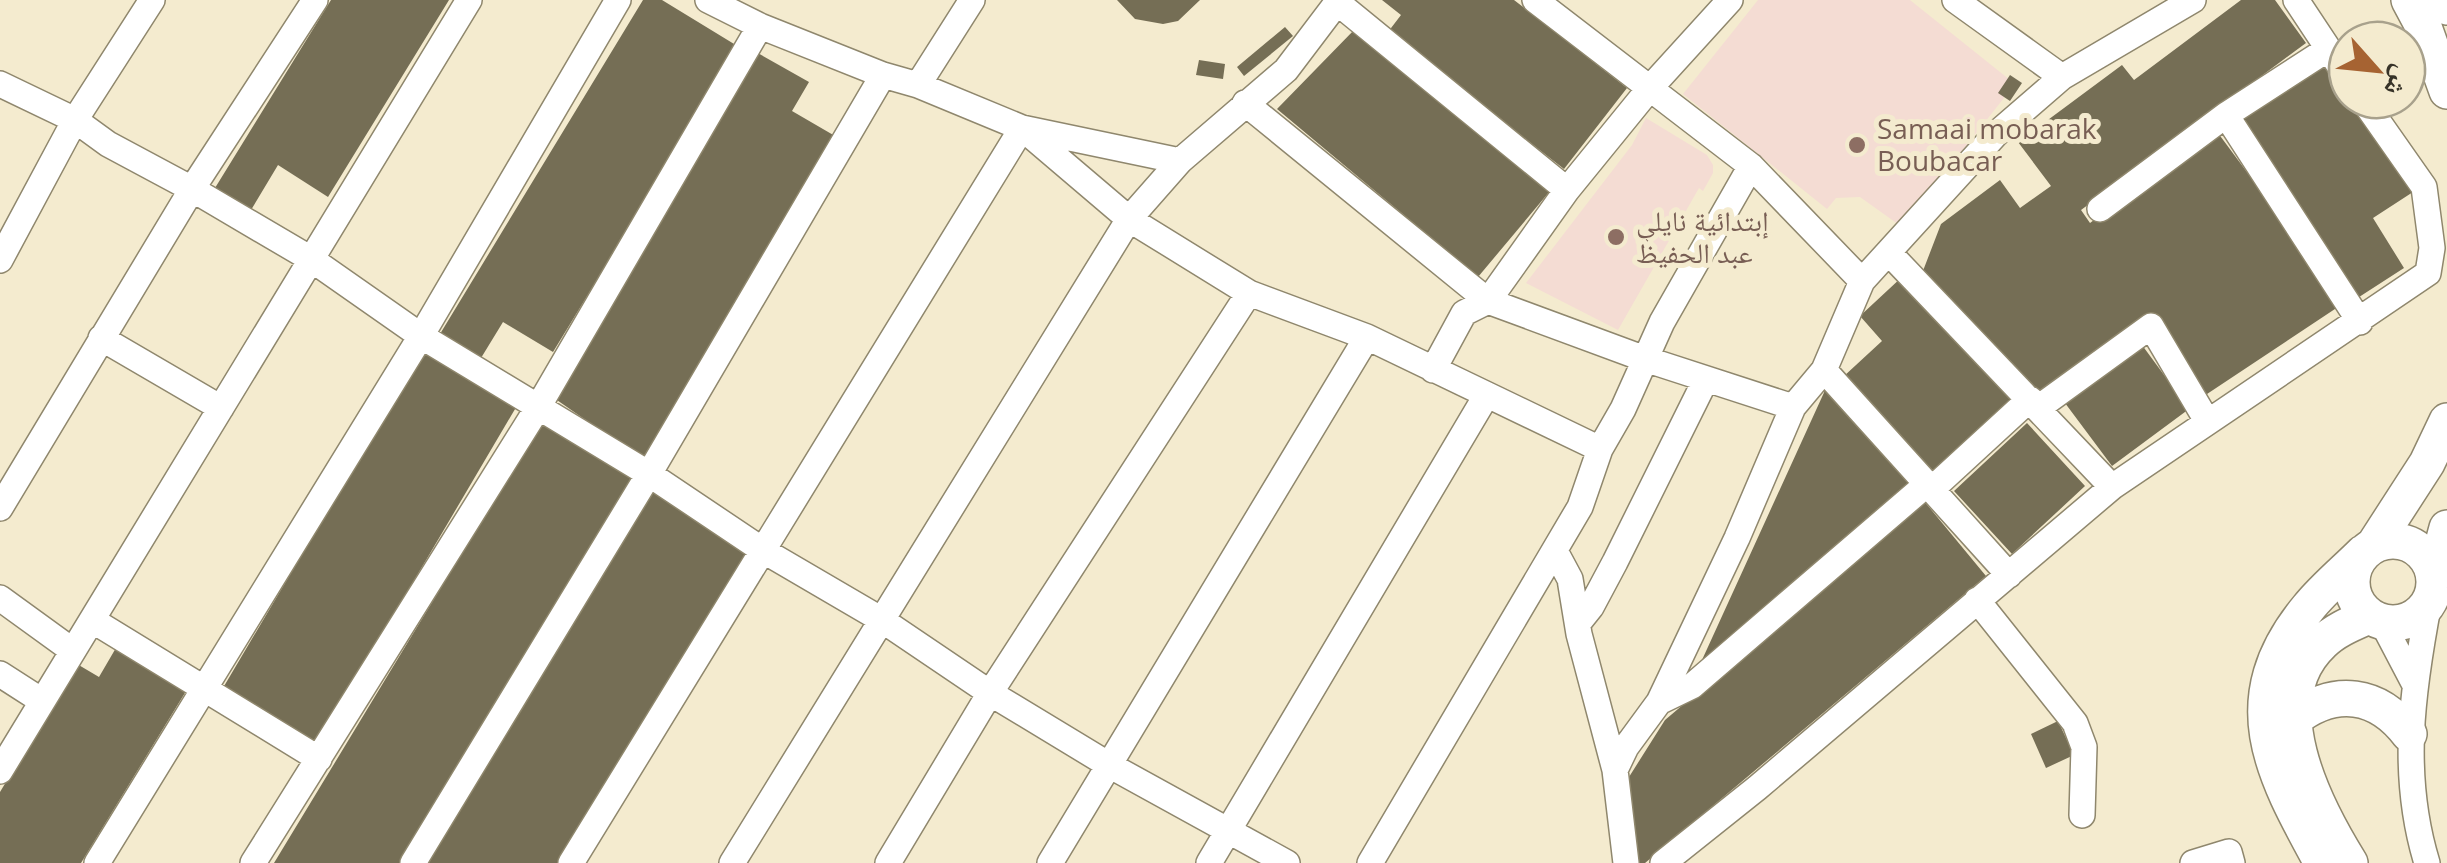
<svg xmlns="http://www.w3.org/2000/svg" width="2447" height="863" viewBox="0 0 2447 863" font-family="'Open Sans','Noto Naskh Arabic',sans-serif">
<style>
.education{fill:#f4dcd3}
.building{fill:#756e55}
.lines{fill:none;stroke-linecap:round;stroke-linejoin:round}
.minor-casing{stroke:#8f876d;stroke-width:28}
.highway-casing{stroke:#8f876d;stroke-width:38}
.minor{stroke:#fff;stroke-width:25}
.highway{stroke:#fff;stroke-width:35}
.education-dot{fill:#8d6e63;stroke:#f4ebcf;stroke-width:4}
.labels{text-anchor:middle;stroke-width:10;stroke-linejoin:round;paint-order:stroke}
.education-label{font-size:28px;fill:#785e54;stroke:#f4ebcf;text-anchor:start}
</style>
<rect width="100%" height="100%" fill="#f4ebcf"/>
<!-- education -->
<path class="education" d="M1758,0H1910L2015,84L1902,227L1860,197L1836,198L1827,209L1683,94Z
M1646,118L1707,155L1713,165V173L1703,191L1699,188L1618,330L1526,283L1632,145Z"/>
<!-- building -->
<path class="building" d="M331,0H449L328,197L278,165L251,210L215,188Z
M643,0H662L739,47L553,352L503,322L481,358L440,334Z
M1117,0H1200L1178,21L1163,24L1135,19Z
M1382,0H1514L1627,88L1564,169L1388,32L1401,15Z
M2241,0H2275L2306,43L2081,210L2090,223L2215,129L2344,303L2204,396L2153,313L2036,400L1921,276L1941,224L2000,180L2020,208L2051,186L2018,142L2122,65L2134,80Z
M1285,27L1293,36L1244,76L1237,67Z
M1355,29L1550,191L1478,277L1277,109Z
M756,52L809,82L792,111L835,136L646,462L554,398Z
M2327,58L2347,89V100H2354L2413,192L2373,218L2404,268L2356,299L2238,115Z
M1199,60L1225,64L1223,79L1196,75Z
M2010,75L2022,83L2010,101L1998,93Z
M1903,276L2017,402L1935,477L1843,377L1882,341L1860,316Z
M2142,345L2189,409L2112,466L2065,403Z
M424,348L518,404L313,752L220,693Z
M1827,386L1911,481L1709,662L1702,660Z
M545,416L643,467L402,863H274Z
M2027,423L2085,486L2012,554L1954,491Z
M652,491L751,555L559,863H427Z
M1924,501L1986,576L1645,863H1638L1629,777L1665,720Z
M120,641L191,683L81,863H0V792L77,664L99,677Z
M2058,721L2074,755L2046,768L2031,734Z"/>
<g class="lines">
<!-- minor casing -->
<g class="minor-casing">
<path id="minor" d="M708,0L760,26L883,75L918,85L1022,128L1129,219L1249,293L1367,337L1600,449
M1535,0L1751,166L1862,281
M1955,0L2062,77
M2296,0L2347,77
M1338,3L1567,190
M0,84L75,120L152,0
M918,85L972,0
M1245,103L1488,301L1645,359L1793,407L1824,370L1862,281L1995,135L2062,77L2193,0
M2226,115L2360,322
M2100,209L2226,115L2328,49
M1890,254L2112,487
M0,260L75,120L108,144L192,189L311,259L421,336L649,474L764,551L882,620L990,693L1109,765L1287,863
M101,338L221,408
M1433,370L1464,313L1488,301L1567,190L1650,88L1730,0
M1824,370L2009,575
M2038,408L2151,326L2207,421
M1932,489L2030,399
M0,508L192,189L315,0
M1555,551L1570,579L1579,634L1615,770L1626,863
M0,598L73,651
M1977,600L2075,723L2084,747L2082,815
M92,620L319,759
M1579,622L1591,607L1615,562L1706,379
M2382,622L2414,683
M0,674L42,701
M1659,702L1692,686L1927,484
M1615,770L1626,747L1659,702L1737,538L1793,407
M0,771L469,0
M97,863L421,336L618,0
M253,863L537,409L760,26
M413,863L649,474L883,75
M571,863L1022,128L1180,161
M732,863L1129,219L1180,161L1286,70L1339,0
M888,863L990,693L1249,293
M1050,863L1367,337
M1209,863L1486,396
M1370,863L1580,507L1600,449L1623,409L1662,322L1751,166
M1663,863L1757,788L2112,487L2428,273L2432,248L2424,187L2363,100
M2193,863L2229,852L2232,863
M2427,863C2400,775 2412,691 2429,602"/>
</g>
<!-- highway casing -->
<g class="highway-casing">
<path id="highway" d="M2409,0L2425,30L2447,91
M2442,0L2447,7
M2352 582a41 41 0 1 1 82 0a41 41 0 1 1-82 0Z
M2374,545L2427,463L2447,421
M2434,576L2447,528
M2294,719C2335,687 2378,693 2409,734
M2322,863C2272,772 2232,700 2308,608C2324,588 2345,571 2363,553
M2350,863C2314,805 2260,701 2322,643C2335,630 2353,623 2369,616"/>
</g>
<!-- minor -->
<use href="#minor" class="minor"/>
<!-- highway -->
<use href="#highway" class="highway"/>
</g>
<!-- markers -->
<g class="education-dot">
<circle cx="1857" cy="145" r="10"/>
<circle cx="1616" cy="237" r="10"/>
</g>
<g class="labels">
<!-- education labels -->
<g class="education-label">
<text x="1877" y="139">Samaai mobarak<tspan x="1877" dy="32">Boubacar</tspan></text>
<text x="1636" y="231">إبتدائية نايلي<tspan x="1636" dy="32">عبد الحفيظ</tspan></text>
</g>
</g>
<!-- north arrow -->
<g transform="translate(2377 70) rotate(117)"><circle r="48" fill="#f4ebcf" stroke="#a8a18c" stroke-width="2.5"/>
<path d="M0-8L18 38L0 25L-18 38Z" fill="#a66332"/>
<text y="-15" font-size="28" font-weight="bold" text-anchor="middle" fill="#373328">ش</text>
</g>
</svg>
